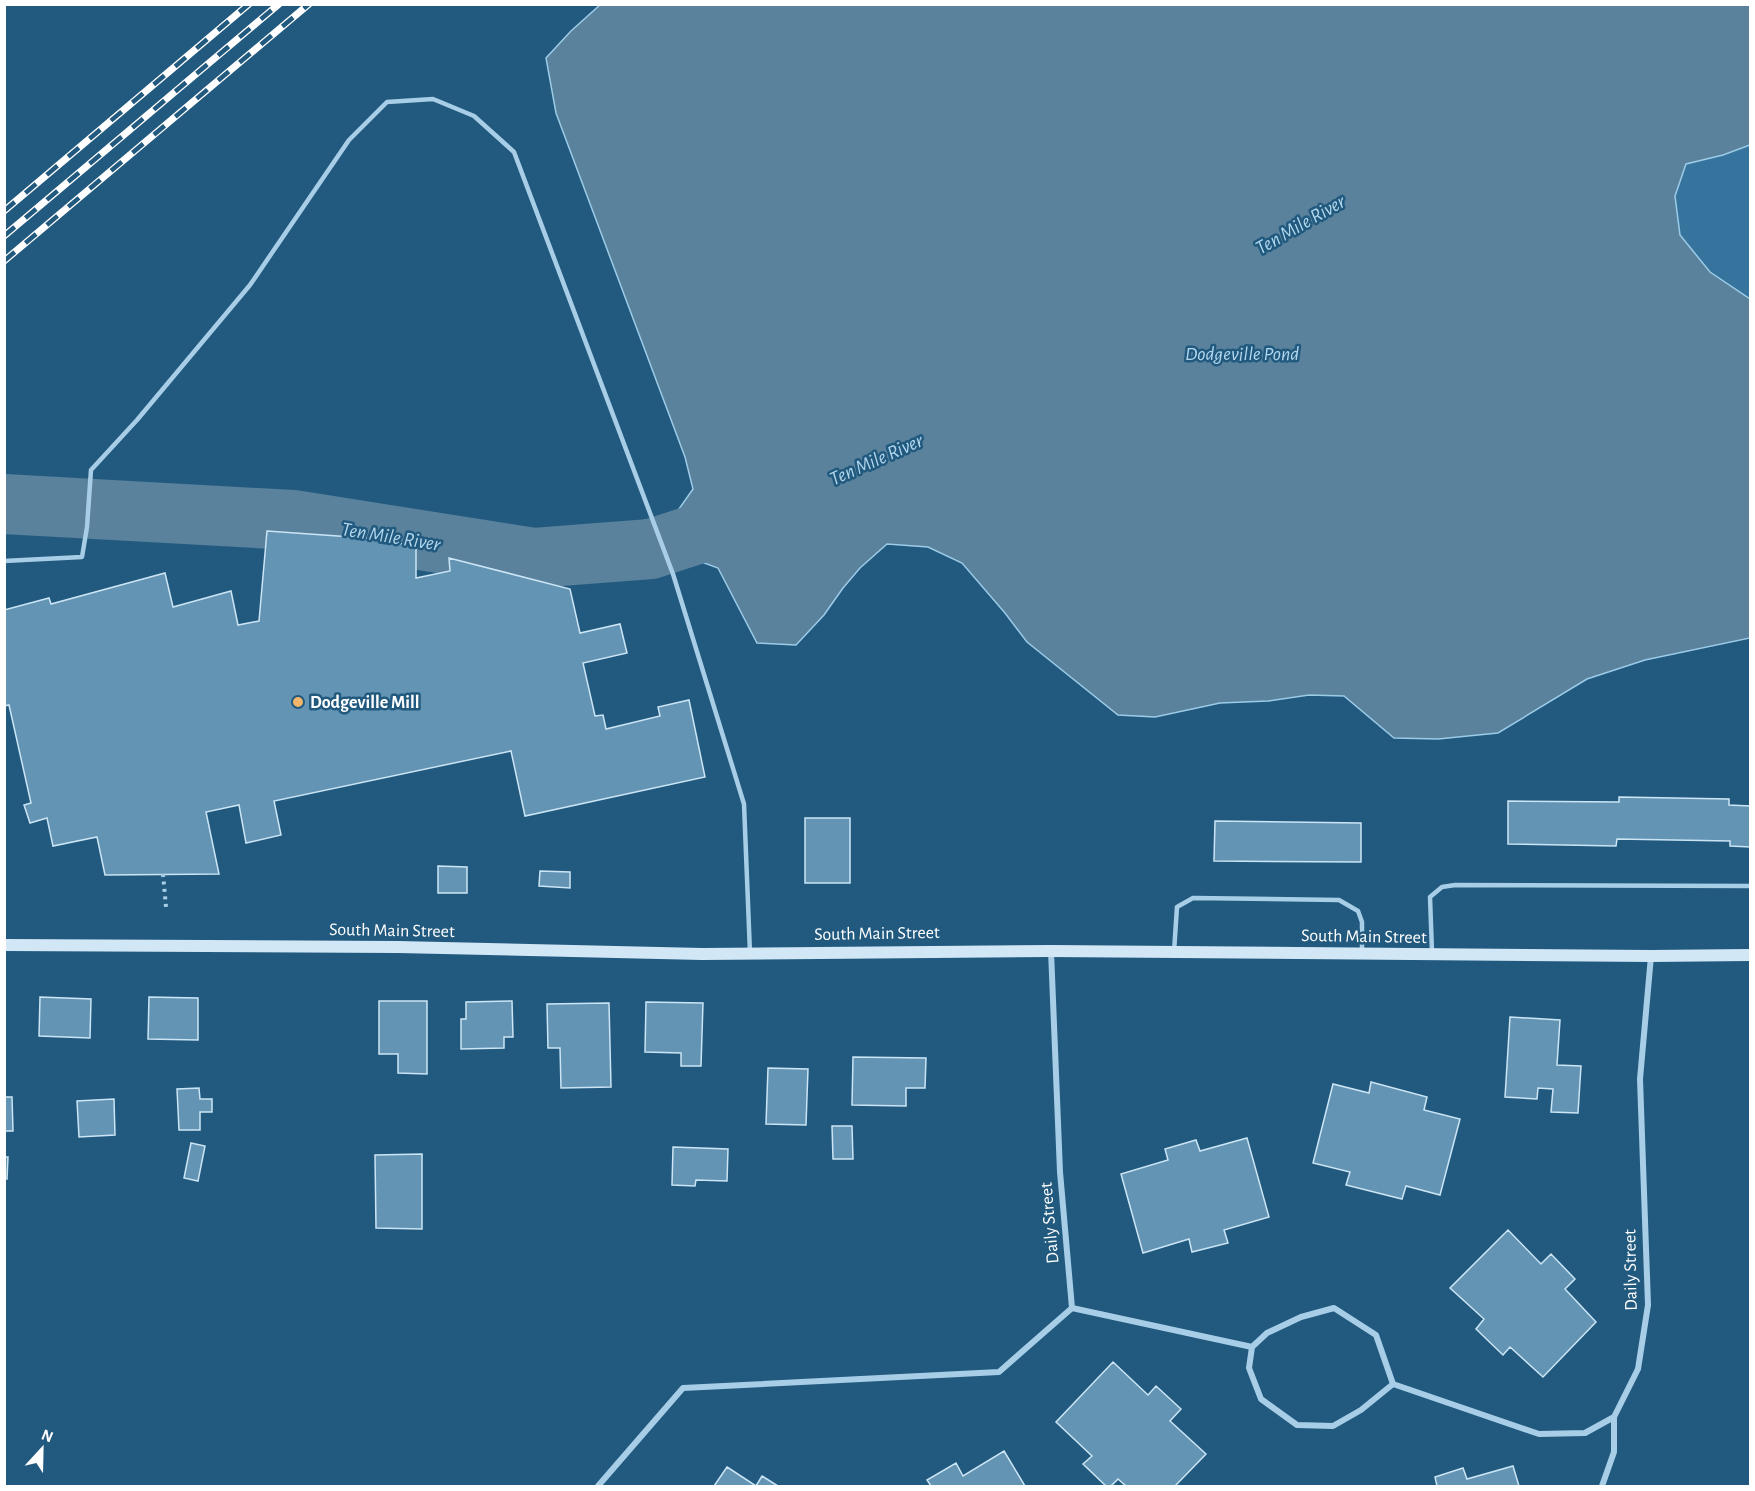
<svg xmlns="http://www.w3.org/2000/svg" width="1755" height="1491" viewBox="0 0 1755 1491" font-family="'Alegreya Sans',sans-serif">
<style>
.green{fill:#36749d}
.water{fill:#5a829c;stroke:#9ccbe8;stroke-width:1.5}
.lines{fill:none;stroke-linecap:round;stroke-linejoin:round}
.river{stroke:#5a829c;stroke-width:60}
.building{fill:#6394b4;stroke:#cbe5f5;stroke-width:1.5}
.path{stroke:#a8cee7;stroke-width:4;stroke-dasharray:3 4.5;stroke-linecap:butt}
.service{stroke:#a8cee7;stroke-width:4.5}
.minor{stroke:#a8cee7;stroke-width:6}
.secondary{stroke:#d2e7f6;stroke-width:12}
.rail-casing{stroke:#fff;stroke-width:7}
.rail{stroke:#225a7f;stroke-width:4.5;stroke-dasharray:14;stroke-linecap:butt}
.poi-dot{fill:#f2b56a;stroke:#225a7f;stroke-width:2}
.labels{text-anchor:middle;stroke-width:5;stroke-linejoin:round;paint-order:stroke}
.poi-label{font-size:18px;font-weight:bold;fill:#fff;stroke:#225a7f;text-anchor:start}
.street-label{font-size:18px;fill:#fff;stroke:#225a7f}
.water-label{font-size:20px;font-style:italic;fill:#b3d8ee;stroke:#225a7f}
</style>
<rect width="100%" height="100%" fill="#225a7f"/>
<!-- green -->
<path class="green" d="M1750,145V299L1710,272L1679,235L1675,196L1686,164L1723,155Z"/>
<!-- water -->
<path class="water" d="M601,4L1750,5V145L1723,155L1686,164L1675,196L1680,235L1710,272L1750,299V638L1645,660L1587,679L1498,733L1438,739L1394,738L1344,696L1309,695L1268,701L1220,703L1155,717L1118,715L1027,642L1005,613L962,563L928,547L887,544L860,568L843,588L824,615L796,645L757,643L718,568L699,561L655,569L651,549L640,521L674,516L693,489L685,457L556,113L546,58L571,31Z"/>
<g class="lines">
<!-- river -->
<path class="river" d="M4,504L293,520L534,558L651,549L728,524"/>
</g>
<!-- building -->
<path class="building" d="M267,531L366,538L416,546V578L450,571L449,558L570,589L580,633L620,624L627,653L583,663L595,716L603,715L606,729L660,716L658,707L689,700L705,777L525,816L511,751L274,801L281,835L246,843L239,805L206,812L219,874L105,875L97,837L53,846L47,818L30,823L24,805L31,803L9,705L4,706V610L49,598L51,604L165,573L173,607L231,591L238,625L259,621Z
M1619,797L1729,799V805L1750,806V847L1730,846V841L1617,839L1616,846L1508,844V801L1619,802Z
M805,818H850V883H805Z
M1215,821L1361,823V862L1214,861Z
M438,866L467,867V893H438Z
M540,871L570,872V888L539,886Z
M40,997L91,999L90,1038L39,1036Z
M149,997L198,998V1040L148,1039Z
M379,1001H427V1074L398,1073V1054H379Z
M512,1001L513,1037H504V1048L461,1049V1019H466V1002Z
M646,1002L703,1003L701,1066H681V1053L645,1052Z
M609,1003L611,1087L561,1088L560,1048H548L547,1004Z
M1510,1017L1560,1020L1557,1065L1581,1066L1578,1113L1551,1112L1553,1089L1538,1088L1537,1099L1505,1097Z
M853,1057L926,1058L925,1088H906V1106L852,1105Z
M768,1068L808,1069L806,1125L766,1124Z
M1371,1082L1427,1097L1424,1110L1460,1119L1440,1195L1406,1186L1402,1199L1346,1185L1350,1172L1313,1163L1333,1084L1369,1093Z
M199,1088L200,1099H212V1112H200V1130H179L177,1089Z
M4,1097H12L13,1131H4Z
M114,1099L115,1135L79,1137L77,1101Z
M832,1126H852L853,1159H833Z
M1247,1138L1269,1217L1224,1230L1228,1243L1192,1252L1189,1239L1143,1253L1121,1174L1168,1160L1165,1149L1196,1140L1200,1151Z
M191,1143L205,1146L198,1181L184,1178Z
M673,1147L728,1149L727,1181L696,1180L695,1186L672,1185Z
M422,1154V1229L376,1228L375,1155Z
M4,1157H8L7,1179L4,1178Z
M1508,1230L1541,1264L1551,1254L1575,1279L1565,1289L1596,1322L1543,1377L1510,1347L1503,1355L1476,1329L1484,1319L1450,1288Z
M1113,1362L1148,1395L1156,1386L1181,1409L1170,1421L1206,1454L1175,1486H1126L1118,1479L1111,1486H1106L1083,1464L1092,1456L1056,1422Z
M1004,1451L1025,1486H931L927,1480L956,1463L963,1476Z
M1513,1466L1519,1486H1437L1435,1477L1463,1468L1467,1479Z
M727,1467L756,1486L762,1476L778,1486H714Z"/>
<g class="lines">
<!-- path -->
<path class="path" d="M163,874L166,907"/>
<!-- service -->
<path class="service" d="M4,561L82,557L87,527L91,470L137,420L250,285L349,140L387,102L433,99L474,116L514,152L673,574L744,804L750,953
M1174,952L1177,907L1193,898L1339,900L1358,911L1362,922V951
M1432,952L1430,897L1442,887L1455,885L1750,886"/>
<!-- minor -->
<path class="minor" d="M1051,951L1060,1172L1072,1308L1252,1347
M1393,1384L1376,1335L1334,1308L1301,1317L1267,1333L1252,1347L1249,1368L1261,1399L1297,1425L1333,1426L1361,1410L1393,1384L1539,1434L1585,1433L1614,1417L1638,1369L1648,1305L1640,1079L1651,956
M598,1486L683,1388L999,1372L1072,1308
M1602,1486L1614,1452V1417"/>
<!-- secondary -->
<path class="secondary" d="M4,945L398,947L702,954L1051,951L1651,956L1750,955"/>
<!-- rail casing -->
<g class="rail-casing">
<path id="rail" d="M4,211L249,4
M4,236L279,4
M4,261L309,4"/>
</g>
<!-- rail -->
<use href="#rail" class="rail"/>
</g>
<!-- markers -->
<circle class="poi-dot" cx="298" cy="702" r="6"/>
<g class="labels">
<!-- poi labels -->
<g class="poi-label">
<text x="310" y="708">Dodgeville Mill</text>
</g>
<!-- street labels -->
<g class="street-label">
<text transform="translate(392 930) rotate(1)" y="6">South Main Street</text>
<text transform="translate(877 933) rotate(-1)" y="6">South Main Street</text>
<text transform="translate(1364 936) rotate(1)" y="6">South Main Street</text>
<text transform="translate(1049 1223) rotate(-95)" y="6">Daily Street</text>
<text transform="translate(1630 1270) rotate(-91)" y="6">Daily Street</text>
</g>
<!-- water labels -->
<g class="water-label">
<text transform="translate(1300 224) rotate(-30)" y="7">Ten Mile River</text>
<text x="1242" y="360">Dodgeville Pond</text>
<text transform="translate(876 459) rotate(-24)" y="7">Ten Mile River</text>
<text transform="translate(391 536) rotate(9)" y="7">Ten Mile River</text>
</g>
</g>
<!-- border -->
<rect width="1755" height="1491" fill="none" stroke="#ffffff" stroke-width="12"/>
<!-- north arrow -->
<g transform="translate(42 1449) rotate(22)" stroke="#225a7f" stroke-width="4.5" paint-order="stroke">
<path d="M0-4.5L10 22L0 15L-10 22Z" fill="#ffffff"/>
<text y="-9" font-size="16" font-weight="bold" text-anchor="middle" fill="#ffffff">N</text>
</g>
</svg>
